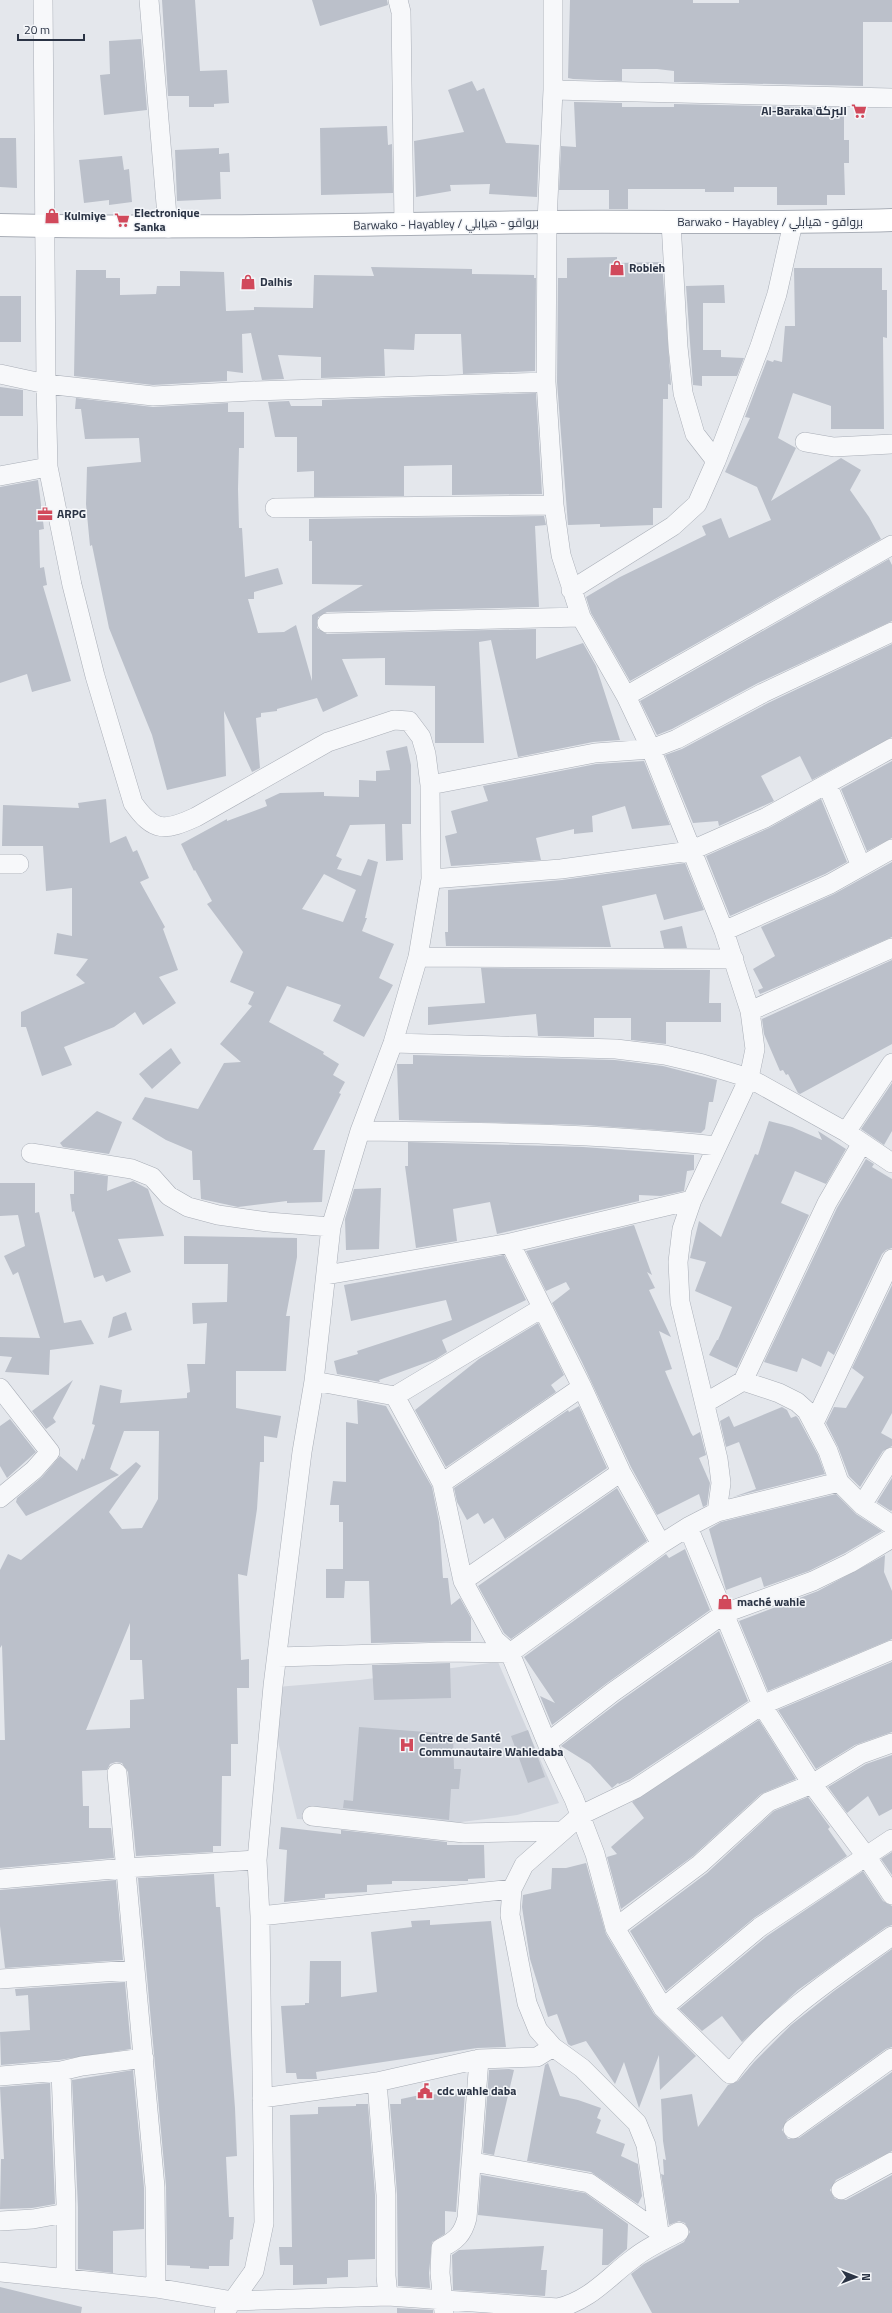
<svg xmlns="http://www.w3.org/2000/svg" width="892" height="2313" viewBox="0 0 892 2313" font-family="'Titillium Web',Cairo,sans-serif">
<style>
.built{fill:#d2d6de}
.building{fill:#bbc0ca;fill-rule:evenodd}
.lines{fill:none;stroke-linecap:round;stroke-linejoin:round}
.street-casing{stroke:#a9aeb7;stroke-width:20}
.secondary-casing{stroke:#a9aeb7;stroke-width:24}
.street{stroke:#f7f8fa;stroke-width:19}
.secondary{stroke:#fff;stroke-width:22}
.labels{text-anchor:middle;stroke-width:3;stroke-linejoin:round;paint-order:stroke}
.poi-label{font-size:12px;font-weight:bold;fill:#2b3445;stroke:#f4f6f9;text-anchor:start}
.street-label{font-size:12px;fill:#2b3445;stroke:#f4f6f9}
</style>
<rect width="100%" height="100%" fill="#e4e7ec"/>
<!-- built -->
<path class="built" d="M498,1662L559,1803L517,1815L437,1825L297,1819L265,1688L360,1680Z"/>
<!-- building -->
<path class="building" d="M162,0H195L200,71L227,70L229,103L214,104V107H189V96H168Z
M312,0H387L388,5L320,26Z
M570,0H693V3H739V0H892V22H863V86L674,82V71L657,69H622V81L573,79L568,78Z
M141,39L147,110L104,115L100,75L110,74L109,41Z
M472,81L477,91L484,88L506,143L539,145L537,197L489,194L490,184L450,185L451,191L416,197L414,141L464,132L448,90Z
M574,102L622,103V107H674V104L844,108V140H849V163H844L845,195H827V205H777V187H734V192H705V189H628V209H609V190H559L561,146L576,147Z
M387,126L388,145L392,144L393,193L321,195L320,128Z
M0,138H16L17,188L0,187Z
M219,148V154L229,153L230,172H220L221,199L177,201L175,150Z
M122,156L124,170L129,169L132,202L109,205V200L84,203L79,160Z
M617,257V263L662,262L671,385L668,384V399H663L662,508H653V525L600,527V524L568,525L557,382L558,278H567V258Z
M371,267L472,269V274L534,275V278H536L535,371L463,374L461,334H415L414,350L384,349L385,376L321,378V357L278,355L284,379L262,380L251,333L242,334L243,373L227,371V381L153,385L74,376L76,270H106V278H120V295L156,294L157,286H180V271L224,272L226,311L254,310V307L313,308L314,275L374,276Z
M794,268H882V290H887V338L883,337L884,429H831V406L793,393L778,438L796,448L771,501L841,458L861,470L850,490L869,517L881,539L630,681L591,613L586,597L620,577L706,535L702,526L721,518L729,538L771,520L757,487L725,472L750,418L745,417L767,360L773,362L774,360L782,362L785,326H795Z
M724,285L725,303H703V350H721V357L744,358L737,376H702V386L693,385L686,286Z
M0,296H21V342H0Z
M0,387L23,390V416H0Z
M536,393L542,494L452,495V465L404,466V496L314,497V471L297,472V437H275L268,402L289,401L291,406H322V400Z
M76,398L153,407L228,403V412H244V448H239L238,489L239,528H242L245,577L278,568L283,584L254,592V599H248L258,633L284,632L296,625L312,681V615L363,585L312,584V541H309V519L544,516L546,525L535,526L539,607L327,612L318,617L317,628L327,634L536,629V659L583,643L596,666L620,740L593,742L518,757L491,640L479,642L484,743H435V686L385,685V658L342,659L358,696L323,712L317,698L277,709V711L261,713V717L256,718L260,768L252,772L224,711L226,776L167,790L152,735L109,628L92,545L90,546L86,504L87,467L141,462L139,438L85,439L81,409H75Z
M38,480L44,529L39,530L40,568L44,567L47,585L43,586L71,681L32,692L27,674L0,683V487Z
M889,559L892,565V621L758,683L672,729L657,735L640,701Z
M892,644V737L812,780L800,756L761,776L774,801L719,826L718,821L693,823L665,755L682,749L768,703Z
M407,746L411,765V824H402L403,860L386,861L385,824L350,825L336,856L342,859L337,869L361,876L368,859L378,862L365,918H367L362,931L394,944L379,978L393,985L364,1037L333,1021L341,1005L287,986L269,1022L324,1052L323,1054L339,1064L333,1075L345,1082L339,1093L341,1094L313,1150H325L322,1202L287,1203V1201L238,1207L201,1199L200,1180H193L192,1151L166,1140L132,1119L145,1097L198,1109L224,1063L241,1062L220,1044L252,1006L248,1004L254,992L230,982L243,952L207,904L212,901L195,870L194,871L181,844L227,819V821L267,806L265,800L280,793L324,792V796L359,797V780L376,781V771L390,770L386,751ZM324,874L356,890L343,922L302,909Z
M644,761L670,825L632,829L625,806L592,816L593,832L574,834V829L536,838L541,860L451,866L445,836L457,833L451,811L488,801L483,786L596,764Z
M892,761V838L867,851L841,789Z
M106,799L110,843L126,836L133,852L137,850L149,878L140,882L165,927L163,929L178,970L159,977L176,1003L143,1025L135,1012L114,1027L64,1047L72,1065L42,1076L26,1027H21V1012L85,983L76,975L88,959L54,954L57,933L72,936V888L46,891L43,846H2L3,805L79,808L78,803Z
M821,799L847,862L825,874L730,916L706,856L769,828Z
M892,862V937L760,994L758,990L763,988L753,969L775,956L761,927L834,894Z
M685,863L704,910L664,920L656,894L602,906L611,947L446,946L445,932H448V890L562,880Z
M682,926L687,948H664L660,931Z
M892,960V1044L800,1094L798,1093L788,1074L786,1075L783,1070L780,1071L764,1034L762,1019Z
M481,968L710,970L709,1003H721V1022H666V1044L631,1040V1018H594V1037L538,1036L536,1014L428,1025V1007L485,1003Z
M171,1048L181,1063L152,1089L139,1074Z
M413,1055L615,1060L663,1066L717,1080L713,1102H709L705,1129L701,1133L584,1125L399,1120L397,1064H413Z
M892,1083V1131L884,1145L861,1129Z
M97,1111L122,1122L109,1154L63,1147L60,1143Z
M769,1121L792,1127L822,1140L818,1131L846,1149L826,1184L795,1171L781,1203L809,1215L737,1368L709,1355L717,1340H718L732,1307L695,1291L706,1262L690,1258L699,1221L721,1237L755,1154L758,1155Z
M408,1142L583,1147L694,1155V1170L687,1171L684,1191L661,1196L639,1195V1201L497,1234L490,1202L453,1209L457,1241L416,1248L405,1166H408Z
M866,1159L874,1164L872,1167L892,1179V1248L886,1250L882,1254L834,1355L828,1351L821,1367L802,1358L797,1372L764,1362L837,1208Z
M74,1171L108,1176L107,1191L133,1181L148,1189L164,1236L118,1239L131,1272L106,1282L103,1275L94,1278L74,1211L72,1212L70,1194H74Z
M0,1183H35V1213L39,1212L64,1323L81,1320L94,1344L50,1350L49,1375L5,1372L12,1357L0,1356V1337L40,1338L18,1272L13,1275L4,1256L25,1246L18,1215L0,1216Z
M381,1188L379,1249L346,1250L345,1219L354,1189Z
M634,1225L652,1275L647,1272L655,1288L649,1290L671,1337L659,1331L672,1369L665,1371L691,1433L693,1436L700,1432L706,1455L699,1458L710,1483L707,1505L703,1507L699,1494L657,1515L631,1467L582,1362L552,1303L570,1289L566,1282L546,1291L526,1251Z
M184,1236L297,1238V1257L286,1316H290L286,1371H236V1408L281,1416L277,1438L264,1436V1462H260L257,1509L247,1576L238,1574L241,1660L249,1659V1688H237L238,1744H231V1776H222L221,1846H213V1852L136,1856L128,1772L122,1763L116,1762L110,1764L107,1770L82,1771L83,1806H89V1828H111L114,1858L0,1868V1740H5L2,1645L0,1648V1570L8,1554L21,1560L136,1462L141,1466L109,1512L122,1529L142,1528L158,1499L159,1431H124L110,1469L119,1475L26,1516L16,1502L17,1498L42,1477L60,1456L77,1471L82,1458L84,1460L95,1425L92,1424L100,1385L122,1390L120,1403L187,1398V1393L190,1392L187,1364H205L207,1323L193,1324L192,1303L227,1302L228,1264H184ZM130,1623V1660H142L144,1699L130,1700V1728L86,1730Z
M504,1255L526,1300L442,1340L447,1352L436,1359L379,1380L380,1382L337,1374L334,1361L358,1354L357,1351L452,1320L446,1300L351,1321L344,1285Z
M892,1285V1413L881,1433L892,1439V1446L883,1451L860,1487L849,1476L838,1447L826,1423L834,1407L846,1408L864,1377L852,1368Z
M126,1312L132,1330L108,1338L113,1317Z
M538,1323L564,1375L551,1385L556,1392L446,1467L415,1410L479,1359Z
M73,1380L53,1418L56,1422L46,1429L32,1411Z
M357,1400L386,1406L432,1487L439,1522L443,1578H448L451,1605L460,1598L471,1618V1641L371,1643L369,1581H345L344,1598H326V1569H343V1522H339V1505H330L333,1481L346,1482V1422L358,1424Z
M579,1406L607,1468L505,1539L493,1518L484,1524L478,1513L467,1520L457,1502L454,1488L568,1410L569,1412Z
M782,1407L787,1410L791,1418L796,1416L798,1418L818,1455L825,1474L733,1497L756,1489L739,1442L726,1447L720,1421L729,1416L734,1427Z
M10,1419L36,1452L7,1478L0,1466V1426Z
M892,1478V1510L891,1511L877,1502Z
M617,1488L647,1541L511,1639L504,1633L478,1586Z
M836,1494L856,1514L882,1531L845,1553L809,1571L764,1587L761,1577L726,1590L709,1529L721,1522Z
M685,1549L710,1610L607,1683L552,1725L540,1696L555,1703L524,1657L666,1554L669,1558Z
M885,1555L884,1572L892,1591V1639L768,1691L739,1621L818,1591Z
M719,1631L748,1701L630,1779L619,1784L618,1783L612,1788L590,1764L561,1746L620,1701Z
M892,1662V1732L855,1745L816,1769L778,1710Z
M450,1663L451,1698L374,1700L372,1665Z
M759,1720L796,1779L761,1794L693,1856L621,1909L607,1857L617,1854L611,1847L644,1818L632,1802Z
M359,1727L453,1734L454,1769H461L459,1789H451L449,1820L343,1808L344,1800L353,1801Z
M528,1730L545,1777L528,1783L511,1736Z
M892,1755V1809L879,1816L868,1796L847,1813L828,1787L866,1764Z
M808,1797L830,1827L828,1829L847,1856L754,1918L666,1991L630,1931L707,1873L774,1811Z
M281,1827L341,1834V1830L447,1842V1845H484L485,1878L468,1879V1881H392V1884L367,1885V1892L325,1894V1898L284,1902L287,1850L279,1849Z
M892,1852V1875L881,1859Z
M586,1863L606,1934L654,2014L696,2056L660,2090L659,2055L639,2108L624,2062L615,2084L586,2041L571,2046L568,2044L557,2014L548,2017L530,1959L522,1907L523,1895L551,1889L552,1868H566Z
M863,1871L883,1901L892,1906V1925L886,1927L798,1990L742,2042L722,2016L702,2031L679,2009L767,1936Z
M214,1874L216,1907H220L235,2108L237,2156L226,2157L229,2217H234L233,2239L230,2240L229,2266H209V2269L190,2268V2266L167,2265L166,2186L138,1878Z
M116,1880L123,1960L5,1968L0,1926V1890Z
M430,1920V1925L491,1921L506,2047L477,2048L316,2072L317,2079H297L296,2073H286L281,2006L305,2005V2003H309L310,1961H341V1997L377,1992L371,1932L412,1927L411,1921Z
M892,1949V2047L886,2049L787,2120L782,2130L788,2139L799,2138L892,2072V2151L836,2180L830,2190L835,2199L846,2200L892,2175V2313H652L631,2274L644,2264L684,2242L690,2232L685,2223L679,2221L669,2225L661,2174L664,2175L663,2159L666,2160L663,2141L661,2099L692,2094L698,2127L728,2085L738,2081L754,2062L791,2025L834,1991Z
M125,1982L131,2049L59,2060L1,2065L0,2032L30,2030L28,1995L16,1996L15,1989Z
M548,2063L560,2096L578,2100L601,2108L597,2118L601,2120L596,2133L625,2144L621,2156L638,2164L642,2196L638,2204L591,2172L527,2161L545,2065Z
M509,2069L514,2070L494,2155L483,2153L489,2070Z
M133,2070L144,2188V2229L113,2231V2273L78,2269V2207L72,2080Z
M50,2083L55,2204L32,2208L0,2209L1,2159H4L0,2087Z
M465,2093L456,2212L445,2211V2234L432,2242L429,2273L430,2288L398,2286L397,2194L390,2104H401V2099L420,2095Z
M356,2104H368L375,2195V2259L348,2260V2277L327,2278V2284L293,2285V2265H280L279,2247H292L290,2115L318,2114V2107L356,2106Z
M481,2175L585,2193L628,2224L627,2249L608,2265H602L603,2229L478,2215Z
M544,2246L541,2270H547L545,2296L453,2290L452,2255L459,2250Z
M0,2287L82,2307L81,2313H0Z
M397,2308L433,2310V2313H397Z"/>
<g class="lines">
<!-- street casing -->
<g class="street-casing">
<path id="street" d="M43,0L46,384L48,467L72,585L95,676L133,803C154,833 165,831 196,817L328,742L394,720L409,721L421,737L426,754L430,785L431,879L418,957L393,1043L360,1131L331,1227L314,1381L302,1452L273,1686L257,1860L260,1916L264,2223L254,2271L224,2313
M149,0L168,228
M398,0L401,12L404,224
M553,0V90L547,222L546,382L554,505L561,555L581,617L626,696L651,749L724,931L750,1011L755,1049L749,1078L692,1200L682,1229L678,1262L680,1302L718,1459L721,1483L717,1512
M553,90L892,98
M671,222L678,347L683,393L695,434L716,461
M0,374L46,384L153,396L252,391L546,382
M805,442L834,447L892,444
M0,476L48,467
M275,508L554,505
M571,590L673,526L697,504L716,461L760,346L777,294L793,223
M327,623L581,617
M626,696L892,545
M827,784L861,866
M430,785L595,753L651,749L677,739L763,693L892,632
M0,864H19
M431,879L561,869L690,851L765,818L892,748
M724,931L830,884L892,849
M418,957L734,959
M750,1011L892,948
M393,1043L616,1049L665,1055L703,1064L749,1078L846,1132L892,1163
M360,1131C479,1132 598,1133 717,1146
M846,1132L892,1063
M31,1153L132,1169L152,1177L169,1196L188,1207L218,1215L268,1222L331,1227
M510,1243L582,1387L621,1472L661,1544
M326,1275L510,1243L692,1200
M314,1381L395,1396L542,1308
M743,1381L779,1393L797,1402L807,1411L828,1451L839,1482L862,1505L892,1525
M0,1388L50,1452L34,1470L0,1498
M395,1396L442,1483L463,1581L495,1640L510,1653L547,1743L574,1799L595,1854L615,1928L663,2008L730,2074C767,2021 839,1973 892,1936
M705,1403L743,1381L827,1203L862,1143
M814,1423L892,1259
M442,1483L582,1387
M862,1505L892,1457
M688,1527L762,1705L812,1784L866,1856L892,1895
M463,1581L621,1472
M278,1657L446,1652L510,1653L661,1544L688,1527L717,1512L839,1482
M547,1743L613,1692L725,1613L813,1581L850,1563L892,1538
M117,1773L155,2187L156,2288
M312,1816L464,1833L562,1831
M0,1879L125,1868L257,1860
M260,1916L512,1889
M615,1928L700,1864L768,1802L812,1784L861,1754L892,1743
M0,1979L134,1970
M663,2008L760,1927L892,1839
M61,2071L66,2203V2278
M0,2076L61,2071L82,2066L144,2058
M377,2082L386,2195V2276L388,2296
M262,2098L377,2082L479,2059L537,2057L553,2047
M793,2129L892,2058
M473,2162L589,2183L659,2232L662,2240
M841,2190L892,2162
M0,2221L33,2219L66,2213
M659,2232L646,2145L637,2123L582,2068L553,2047L538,2030L527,2003L510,1915L512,1889L524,1865L581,1815L635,1789L762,1705L892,1650
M0,2272L156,2288L233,2301L388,2296L558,2308C591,2300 608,2277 634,2258C647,2247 664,2240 679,2232
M444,2312L440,2273L441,2248C456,2241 463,2234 467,2218L479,2059"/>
</g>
<!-- secondary casing -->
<g class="secondary-casing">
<path id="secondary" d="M0,225C182,229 364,224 547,222C662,221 777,224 892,220"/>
</g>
<!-- street -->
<use href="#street" class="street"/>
<!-- secondary -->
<use href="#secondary" class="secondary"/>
</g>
<!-- icons -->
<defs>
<g id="supermarket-bare" transform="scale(1.2)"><path d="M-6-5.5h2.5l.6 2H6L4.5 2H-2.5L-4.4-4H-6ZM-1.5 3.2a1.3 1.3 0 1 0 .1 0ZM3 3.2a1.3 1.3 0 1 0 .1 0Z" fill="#d1495b" stroke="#f4f6f9" stroke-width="2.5" paint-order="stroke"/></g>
<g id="shop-bare" transform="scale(1.2)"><path d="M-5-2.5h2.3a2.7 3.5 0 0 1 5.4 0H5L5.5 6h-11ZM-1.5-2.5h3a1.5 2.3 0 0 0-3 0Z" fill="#d1495b" stroke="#f4f6f9" stroke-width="2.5" paint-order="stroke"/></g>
<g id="office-bare" transform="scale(1.2)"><path d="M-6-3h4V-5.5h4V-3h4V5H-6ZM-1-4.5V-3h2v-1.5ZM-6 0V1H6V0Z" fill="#d1495b" stroke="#f4f6f9" stroke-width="2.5" paint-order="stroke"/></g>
<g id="hospital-bare" transform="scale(1.2)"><path d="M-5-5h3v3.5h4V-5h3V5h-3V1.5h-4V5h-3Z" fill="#d1495b" stroke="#f4f6f9" stroke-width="2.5" paint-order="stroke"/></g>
<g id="civic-bare" transform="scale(1.2)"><path d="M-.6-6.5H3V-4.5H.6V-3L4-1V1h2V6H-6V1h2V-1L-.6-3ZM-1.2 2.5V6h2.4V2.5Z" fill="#d1495b" stroke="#f4f6f9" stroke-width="2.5" paint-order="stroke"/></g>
</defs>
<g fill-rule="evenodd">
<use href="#supermarket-bare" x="859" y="111"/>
<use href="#shop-bare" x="52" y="216"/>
<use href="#supermarket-bare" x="122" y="220"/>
<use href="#shop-bare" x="617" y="268"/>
<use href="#shop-bare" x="248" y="282"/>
<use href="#office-bare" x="45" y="514"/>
<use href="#shop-bare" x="725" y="1602"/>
<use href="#hospital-bare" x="407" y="1745"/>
<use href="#civic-bare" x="425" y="2091"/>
</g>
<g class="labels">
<!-- poi labels -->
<g class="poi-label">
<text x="847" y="115" text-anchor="end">Al-Baraka البركة</text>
<text x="134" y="217">Electronique<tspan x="134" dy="14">Sanka</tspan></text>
<text x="64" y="220">Kulmiye</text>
<text x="629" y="272">Robleh</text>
<text x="260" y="286">Dalhis</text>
<text x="57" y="518">ARPG</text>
<text x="737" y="1606">maché wahle</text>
<text x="419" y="1742">Centre de Santé<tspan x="419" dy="14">Communautaire Wahledaba</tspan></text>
<text x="437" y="2095">cdc wahle daba</text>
</g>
<!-- street labels -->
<g class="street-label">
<text x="770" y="226">Barwako - Hayabley / برواقو - هيابلي</text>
<text transform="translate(446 224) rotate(-1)" y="4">Barwako - Hayabley / برواقو - هيابلي</text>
</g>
</g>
<!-- north arrow -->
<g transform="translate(856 2277) rotate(90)" stroke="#f4f6f9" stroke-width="3" paint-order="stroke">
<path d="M0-3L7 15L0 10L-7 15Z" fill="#2b3445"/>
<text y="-6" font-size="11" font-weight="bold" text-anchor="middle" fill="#2b3445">N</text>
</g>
<!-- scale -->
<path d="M18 34v6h66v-6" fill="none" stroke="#2b3445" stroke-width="2"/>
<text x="24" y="34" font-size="12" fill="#2b3445" stroke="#f4f6f9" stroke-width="3" paint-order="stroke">20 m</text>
</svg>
